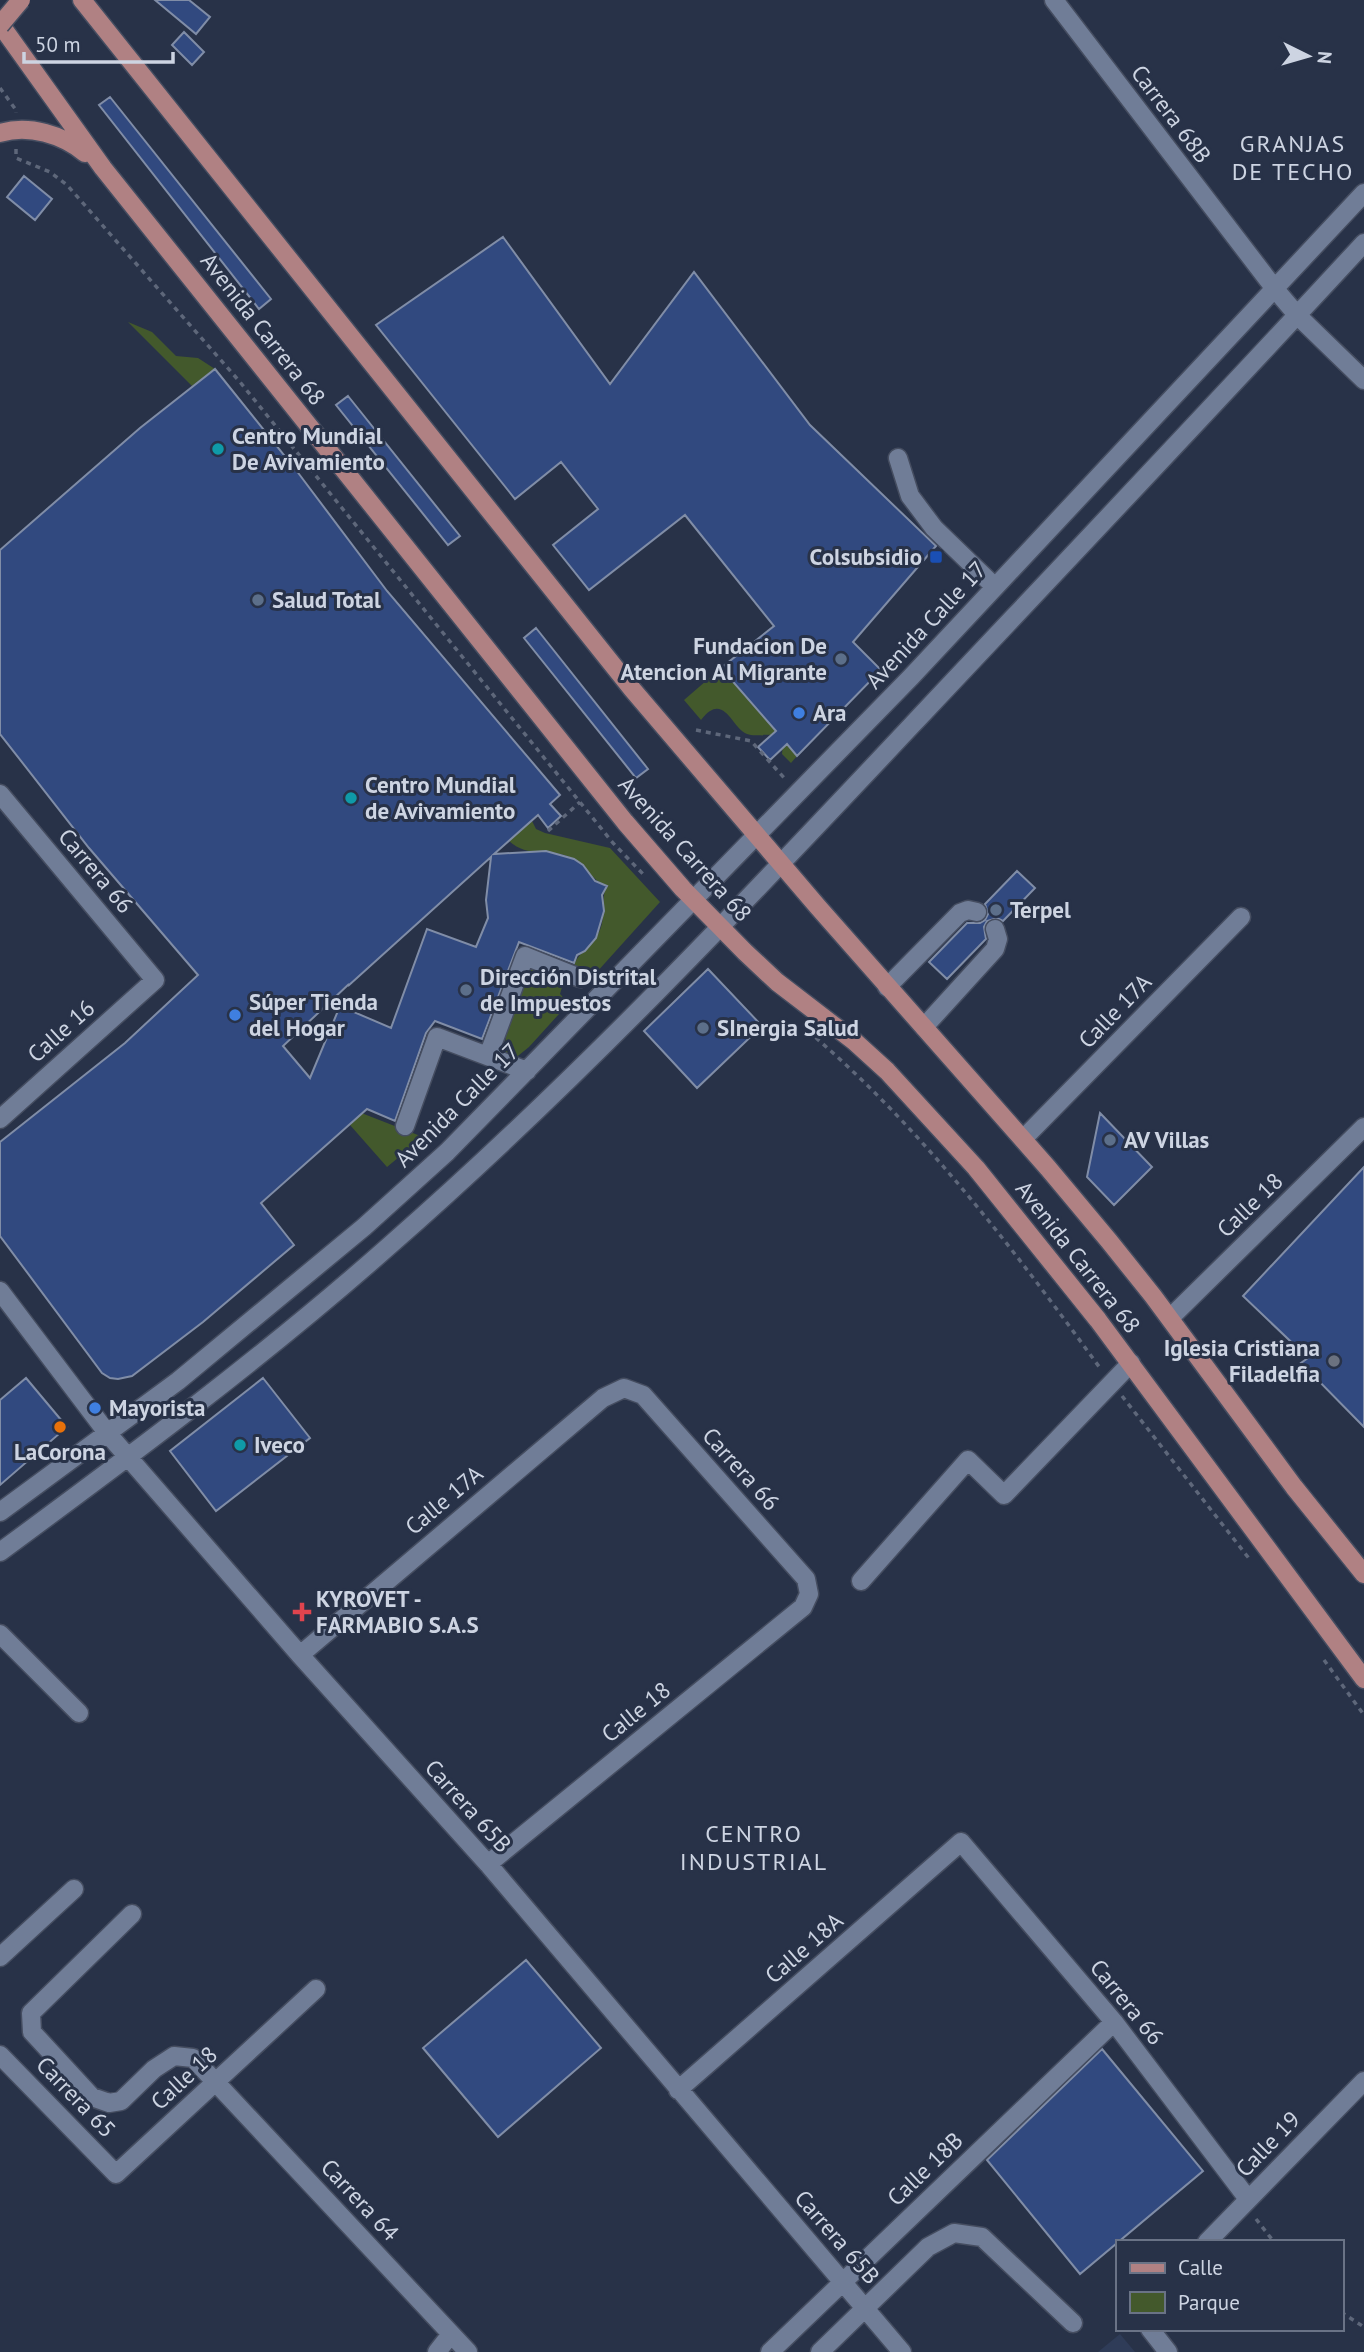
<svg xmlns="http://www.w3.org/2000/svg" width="1364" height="2352" viewBox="0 0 1364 2352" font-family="'PT Sans',sans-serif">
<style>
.built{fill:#2f3c58}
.green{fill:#43592c}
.building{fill:#31497f;stroke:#808da7;stroke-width:2;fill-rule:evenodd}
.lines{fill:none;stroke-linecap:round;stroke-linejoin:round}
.minor-casing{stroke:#454d60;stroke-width:21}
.major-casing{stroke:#454d60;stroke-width:21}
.path{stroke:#5e677a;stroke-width:3.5;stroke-dasharray:5 5;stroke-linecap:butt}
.minor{stroke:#707d97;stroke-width:18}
.major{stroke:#b08183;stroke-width:18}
.major-bridge-casing{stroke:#454d60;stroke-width:21;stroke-linecap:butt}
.major-bridge{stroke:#b08183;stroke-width:18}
.culture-dot{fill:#0f9aa8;stroke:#283248;stroke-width:2.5}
.transit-dot{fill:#1a4fb4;stroke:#283248;stroke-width:2.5}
.service-dot{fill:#5c6f8a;stroke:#283248;stroke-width:2.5}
.shop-dot{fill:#3f7fe0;stroke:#283248;stroke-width:2.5}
.worship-dot{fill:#6b7280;stroke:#283248;stroke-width:2.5}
.food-dot{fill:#e8710a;stroke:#283248;stroke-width:2.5}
.health-dot{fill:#e0444e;stroke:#283248;stroke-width:2.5}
.labels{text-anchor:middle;stroke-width:6;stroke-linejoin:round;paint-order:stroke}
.street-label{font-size:23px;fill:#cdd4e2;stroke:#283248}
.poi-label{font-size:23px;font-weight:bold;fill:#cdd4e2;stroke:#283248;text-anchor:start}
.neighbourhood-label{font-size:24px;letter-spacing:2px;fill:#cdd4e2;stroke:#283248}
</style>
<rect width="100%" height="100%" fill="#283248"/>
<!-- built -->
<path class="built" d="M1120,2334L1135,2352H1098Z"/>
<!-- green -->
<path class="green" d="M128,322L152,332L176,356L198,358L215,369L192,386Z
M721,668L797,756L791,763L782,754C786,725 759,739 747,734C732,729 724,690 701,720L684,700Z
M532,821L536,829L545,833L610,848L660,902L596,973L574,965C579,951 594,945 600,930C606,915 601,900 606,886C590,879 588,866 572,858C548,847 529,859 509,841Z
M529,965L565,977L560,994L569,1003L529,1047L514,1059L505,1056L506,1030Z
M328,1100L423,1137L387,1167Z"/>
<!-- building -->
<path class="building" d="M155,0H189L210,17L196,34Z
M184,32L204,52L192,65L172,45Z
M110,97L271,299L259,309L99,105Z
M24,176L52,199L35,220L7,197Z
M503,237L610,384L694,272L810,425L936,546L853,642L881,670L797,756L787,744L770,760L758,747L776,731L721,668L774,626L685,515L589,590L553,545L598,509L561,462L515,499L376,325Z
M215,369L296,470L387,591L560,795L550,804L561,816L548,828L538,815L494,854L546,851L574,859L583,865L595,881L607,886L602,895L604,911L596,938L585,951L577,955L574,963L519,942L482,1039L435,1021L426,1033L395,1121L367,1109L261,1203L294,1245L203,1322L132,1376L118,1379L110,1378L102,1373L0,1236V1142L125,1043L198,975L89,848L0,734V550L140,428ZM491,857L486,900L488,918L476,947L427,929L391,1028L340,1006L310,1078L283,1046L349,984L348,986Z
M348,396L460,536L448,545L336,405Z
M536,628L648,769L636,778L524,638Z
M1017,871L1035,888L1003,921L997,918L987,921L984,927L986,939L947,979L929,962L967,923H980L985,920L988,914L985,904Z
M708,969L762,1026L697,1088L644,1031Z
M1100,1113L1152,1167L1114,1205L1087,1177Z
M1364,1167V1427L1301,1363L1308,1358L1243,1296Z
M26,1378L67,1427L0,1485V1400Z
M263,1378L310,1438L216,1511L170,1451Z
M526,1960L601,2048L498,2137L423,2048Z
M1102,2049L1203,2171L1080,2274L987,2160Z"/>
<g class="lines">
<!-- minor casing -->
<g class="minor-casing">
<path id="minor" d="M1054,0L1275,289L1297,315L1364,380
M898,458L910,496L934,528L995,587
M0,794L155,980L0,1119
M887,987L960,913L968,910L977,912
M924,1027L995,949L998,939L995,929
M488,1056L525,956L580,978
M405,1126L437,1037L527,1071
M1023,1139L1241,917
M0,1291L108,1434L300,1655L488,1864L902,2352
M1170,1318L1364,1127
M0,1512L178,1381L364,1227L447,1152L911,677L1364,193
M0,1552C133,1454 266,1355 389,1246C581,1078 754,893 928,708C1074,553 1220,399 1364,243
M861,1581L968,1460L1004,1495L1131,1363
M0,1634L79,1713
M300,1655L603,1398L624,1388L643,1395L806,1579L809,1594L803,1607L488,1864
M132,1914L31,2013L32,2032L92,2097L109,2103L121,2101L154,2069L174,2056L193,2058L468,2352
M0,1957L74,1889
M0,2055L116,2174L316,1989
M678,2090L961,1842L1114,2022L1248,2199
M1207,2242L1364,2081
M1150,2329L1168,2352
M437,2352L451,2334
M770,2352L1114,2022
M820,2352L928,2247L954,2233L982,2237L1073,2323"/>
</g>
<!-- major casing -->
<g class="major-casing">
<path id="major" d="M82,0L632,689L818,907L1048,1168L1109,1241L1153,1296L1294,1487L1364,1574
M0,24L103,168L625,822L683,889L745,952L777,982L854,1041L887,1071L976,1168L1098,1320L1364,1679
M0,133C29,124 63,135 85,153"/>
</g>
<!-- path -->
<path class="path" d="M0,88L16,110V113
M16,149V158L50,172L67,185L240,382L613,843L643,874
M696,730L751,741L786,780
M548,831L580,802
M808,1031C922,1128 1012,1247 1100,1368
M1122,1396L1251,1561
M1324,1660L1364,1715
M1256,2219L1274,2242
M1341,2312L1364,2327"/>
<!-- minor -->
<use href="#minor" class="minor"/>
<!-- major -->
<use href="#major" class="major"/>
<!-- major-bridge casing -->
<g class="major-bridge-casing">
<path id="major-bridge" d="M0,25L21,0"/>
</g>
<!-- major-bridge -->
<use href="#major-bridge" class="major-bridge"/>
</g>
<!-- markers -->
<g class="culture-dot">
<circle cx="218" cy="449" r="7"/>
<circle cx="351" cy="798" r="7"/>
<circle cx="240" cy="1445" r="7"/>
</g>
<rect class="transit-dot" x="929" y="550" width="14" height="14" rx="3.5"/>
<g class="service-dot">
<circle cx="258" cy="600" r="7"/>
<circle cx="841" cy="659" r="7"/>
<circle cx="996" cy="910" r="7"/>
<circle cx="466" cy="990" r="7"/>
<circle cx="703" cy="1028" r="7"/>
<circle cx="1110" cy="1140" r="7"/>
</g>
<g class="shop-dot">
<circle cx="799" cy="713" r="7"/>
<circle cx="235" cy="1015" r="7"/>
<circle cx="95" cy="1408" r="7"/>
</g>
<circle class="worship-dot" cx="1334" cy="1361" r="7"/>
<circle class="food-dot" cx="60" cy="1427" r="7"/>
<path class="health-dot" d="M298.5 1601.5h7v7h7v7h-7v7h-7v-7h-7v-7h7z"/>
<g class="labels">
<!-- street labels -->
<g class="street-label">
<text transform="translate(1171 114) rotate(53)" y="8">Carrera 68B</text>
<text transform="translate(263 329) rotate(52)" y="8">Avenida Carrera 68</text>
<text transform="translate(926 625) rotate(-47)" y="8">Avenida Calle 17</text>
<text transform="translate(685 849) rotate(48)" y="8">Avenida Carrera 68</text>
<text transform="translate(96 871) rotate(50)" y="8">Carrera 66</text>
<text transform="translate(1115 1011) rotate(-46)" y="8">Calle 17A</text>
<text transform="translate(61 1031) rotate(-42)" y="8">Calle 16</text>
<text transform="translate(457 1105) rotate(-45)" y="8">Avenida Calle 17</text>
<text transform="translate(1250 1205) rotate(-44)" y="8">Calle 18</text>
<text transform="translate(1078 1257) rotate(52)" y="8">Avenida Carrera 68</text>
<text transform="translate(741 1469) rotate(48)" y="8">Carrera 66</text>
<text transform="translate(444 1500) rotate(-40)" y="8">Calle 17A</text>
<text transform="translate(636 1712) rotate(-39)" y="8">Calle 18</text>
<text transform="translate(468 1806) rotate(48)" y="8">Carrera 65B</text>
<text transform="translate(804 1948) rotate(-41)" y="8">Calle 18A</text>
<text transform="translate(1127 2002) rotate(51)" y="8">Carrera 66</text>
<text transform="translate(184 2078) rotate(-43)" y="8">Calle 18</text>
<text transform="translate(76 2097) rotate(46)" y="8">Carrera 65</text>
<text transform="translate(1268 2144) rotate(-46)" y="8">Calle 19</text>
<text transform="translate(925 2169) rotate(-44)" y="8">Calle 18B</text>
<text transform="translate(360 2200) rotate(47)" y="8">Carrera 64</text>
<text transform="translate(837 2237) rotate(49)" y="8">Carrera 65B</text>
</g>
<!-- poi labels -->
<g class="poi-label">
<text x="232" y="444">Centro Mundial<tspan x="232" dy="26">De Avivamiento</tspan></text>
<text x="922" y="565" text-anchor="end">Colsubsidio</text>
<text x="272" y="608">Salud Total</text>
<text x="827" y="654" text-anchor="end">Fundacion De<tspan x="827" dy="26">Atencion Al Migrante</tspan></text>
<text x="813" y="721">Ara</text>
<text x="365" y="793">Centro Mundial<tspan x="365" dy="26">de Avivamiento</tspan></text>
<text x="1010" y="918">Terpel</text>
<text x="480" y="985">Dirección Distrital<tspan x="480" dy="26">de Impuestos</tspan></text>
<text x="249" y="1010">Súper Tienda<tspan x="249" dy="26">del Hogar</tspan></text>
<text x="717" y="1036">SInergia Salud</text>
<text x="1124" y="1148">AV Villas</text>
<text x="1320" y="1356" text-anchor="end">Iglesia Cristiana<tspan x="1320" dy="26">Filadelfia</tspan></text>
<text x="109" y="1416">Mayorista</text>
<text x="254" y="1453">Iveco</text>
<text x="60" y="1460" text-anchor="middle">LaCorona</text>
<text x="316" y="1607">KYROVET -<tspan x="316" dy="26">FARMABIO S.A.S</tspan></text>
</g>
<!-- neighbourhood labels -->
<g class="neighbourhood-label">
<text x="1293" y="152">GRANJAS<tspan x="1293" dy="28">DE TECHO</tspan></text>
<text x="754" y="1842">CENTRO<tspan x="754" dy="28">INDUSTRIAL</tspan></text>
</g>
</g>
<!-- legend -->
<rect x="1116" y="2240" width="228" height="91" fill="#283248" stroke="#6a7386" stroke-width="2"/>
<rect x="1130" y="2263" width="35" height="10" fill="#b08183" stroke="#6a7386" stroke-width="2"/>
<text x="1178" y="2275" font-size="21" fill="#cdd4e2">Calle</text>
<rect x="1130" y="2292" width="35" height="21" fill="#43592c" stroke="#6a7386" stroke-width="2"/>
<text x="1178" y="2310" font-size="21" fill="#cdd4e2">Parque</text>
<!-- north arrow -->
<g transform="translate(1308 56) rotate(95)" stroke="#283248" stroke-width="5" paint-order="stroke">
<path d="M0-5L12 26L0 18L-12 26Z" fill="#cdd4e2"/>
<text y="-10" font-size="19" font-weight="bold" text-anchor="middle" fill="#cdd4e2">N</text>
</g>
<!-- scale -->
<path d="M24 52v10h149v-10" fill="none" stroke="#cdd4e2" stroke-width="3.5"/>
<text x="35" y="52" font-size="21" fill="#cdd4e2" stroke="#283248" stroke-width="5" paint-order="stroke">50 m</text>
</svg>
